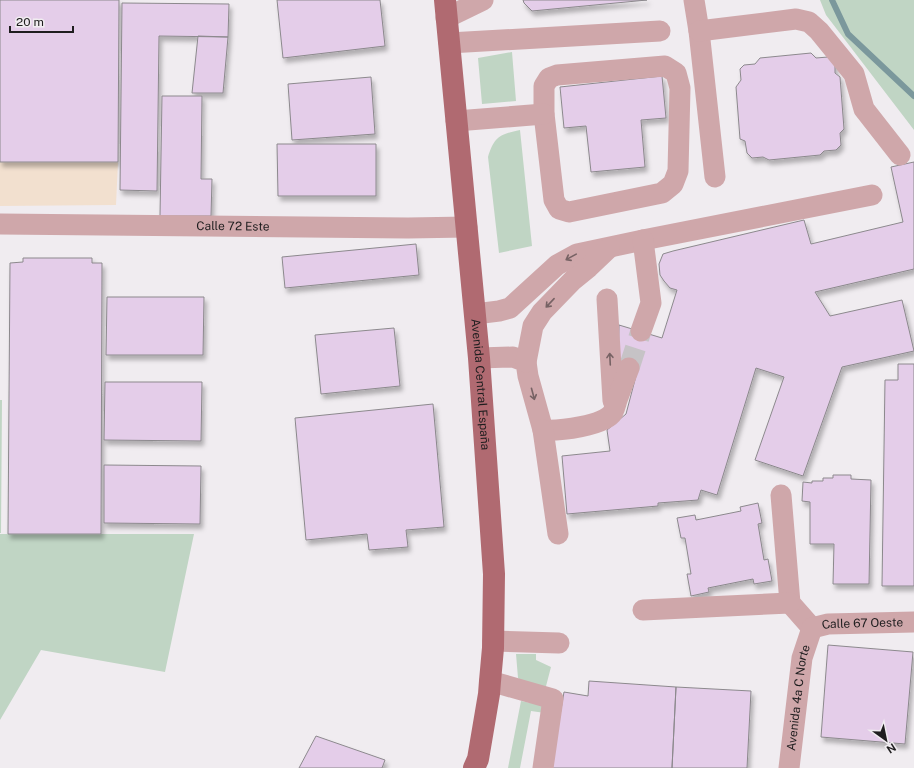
<svg xmlns="http://www.w3.org/2000/svg" width="914" height="768" viewBox="0 0 914 768" font-family="'Public Sans',sans-serif">
<style>
.industrial{fill:#f2e0cf}
.green{fill:#c0d5c4}
.lines{fill:none;stroke-linecap:round;stroke-linejoin:round}
.stream{stroke:#7b989c;stroke-width:6}
.building{fill:#e4cde9;stroke:#8c898d;filter:url(#shadow)}
.minor-tunnel{stroke:#c6c3c6;stroke-width:21;stroke-dasharray:21 10;stroke-linecap:butt}
.minor{stroke:#cfa7aa;stroke-width:21}
.major{stroke:#b06a71;stroke-width:22}
.oneway{stroke:#776264}
.labels{text-anchor:middle;stroke-width:4;stroke-linejoin:round;paint-order:stroke}
.street-label{font-size:12px;fill:#1f1e1f;stroke:#f0ecf0}
</style>
<defs>
<filter id="shadow"><feDropShadow dx="2.5" dy="4.5" stdDeviation="2" flood-color="#0004"/></filter>
</defs>
<rect width="100%" height="100%" fill="#f0ecf0"/>
<!-- industrial -->
<path class="industrial" d="M0,0L118,162L116,205L0,206Z"/>
<!-- green -->
<path class="green" d="M820,0H914V130L826,15Z
M512,52L516,101L482,104L478,58Z
M520,130L532,246L499,253L488,157C494,137 500,134 520,130Z
M0,400H2L1,533H0Z
M0,534H194L165,672L41,650L0,720Z
M516,654H536V660L551,667L545,690L526,685L518,678Z
M521,701L546,706L545,713L531,711L520,768H508Z"/>
<g class="lines">
<!-- stream -->
<path class="stream" d="M832,0L848,34L914,96"/>
</g>
<!-- building -->
<path class="building" d="M0,0H119L118,162H0Z
M277,0H380L385,46L283,58Z
M523,0H647L532,11L524,3Z
M122,3L229,4L228,37L159,36L157,191L120,190Z
M198,36L228,37L223,93H192Z
M811,53L816,58L828,57L835,62V73L840,77L844,129L840,133L841,145L836,150L824,151L820,155L769,160L763,157L752,158L747,153L745,141L740,139L736,87L741,80L740,69L744,65L755,64L760,58Z
M662,76L666,118L641,120L645,167L591,172L586,126L564,128L560,87Z
M371,77L375,134L292,140L288,84Z
M162,96H202L201,179H212L211,216H160Z
M277,144H376V196H278Z
M914,162V269L815,292L830,316L902,300L914,351L842,367L803,476L755,460L784,377L756,368L717,495L701,490L698,500L658,503V506L567,514L562,456L610,451L607,430L626,414L636,376L618,365L619,325L662,338L677,290L670,288L664,281L660,275L659,264L663,254L673,251L804,220L811,244L903,222L891,167Z
M416,244L419,275L285,288L282,257Z
M23,258H92V263H102L101,534H8L10,263L23,262Z
M107,297H204L203,355H106Z
M394,328L400,386L321,394L315,335Z
M898,364H914V586H882L885,380H898Z
M105,382H202L201,441L104,440Z
M433,404L444,527L406,530L408,547L369,550L367,534L306,540L295,418Z
M104,465L201,466L200,524L104,523Z
M833,475H851V479L871,480L869,584H833L834,544H810V502L802,501L803,482L812,483V481H823V478H833Z
M758,503L762,523L758,524L764,560L768,559L772,581L754,584L753,579L708,588L709,592L691,596L687,574H691L685,538H681L677,518L695,515L696,520L741,511L740,507Z
M828,645L913,652L905,744L821,737Z
M589,681L676,687L672,768H551L564,692L588,696Z
M676,687L751,691L747,768H672Z
M316,736L385,760L382,768H299Z"/>
<g class="lines">
<!-- minor-tunnel -->
<path class="minor-tunnel" d="M629,368L641,331"/>
<!-- minor -->
<g class="minor">
<path d="M694,0L699,31L715,177"/>
<path d="M446,18L483,0"/>
<path d="M699,31L796,19L809,22L819,31L854,74L864,109L900,155"/>
<path d="M449,43L660,31"/>
<path d="M665,66L676,73L680,88L678,171L673,184L662,193L569,212L559,209L554,200L544,114V86L549,78L557,75Z"/>
<path d="M456,121L544,114"/>
<path id="s1" d="M0,224L408,228L467,227"/>
<path d="M607,299L613,401"/>
<path d="M475,314L499,311L510,308L557,265L577,254L643,240L872,195"/>
<path d="M641,331L651,303L643,240"/>
<path d="M479,358L513,357L526,362L528,376L543,430C559,431 605,426 613,412C615,408 616,403 617,400C621,389 625,378 629,368"/>
<path d="M526,362L533,326L542,312L573,280L589,267L609,248"/>
<path d="M543,430L558,534"/>
<path d="M781,495L790,603L812,628"/>
<path d="M643,610L790,603"/>
<path id="s2" d="M812,628L828,624L914,622"/>
<path d="M493,641L559,643"/>
<path d="M490,681L553,699L543,768"/>
<path id="s3" d="M789,768L802,658L812,628"/>
</g>
<!-- major -->
<path class="major" id="s4" d="M445,0L479,358L494,574L493,648L490,681L489,694L478,759L474,768"/>
</g>
<!-- one-way arrows -->
<defs><path id="oneway-shaft" d="M-6 0H5M1.5-3L5.5 0L1.5 3" fill="none" stroke-width="1.6" stroke-linecap="round" stroke-linejoin="round"/></defs>
<g class="oneway">
<use href="#oneway-shaft" transform="translate(571 257) rotate(151)"/>
<use href="#oneway-shaft" transform="translate(550 303) rotate(133)"/>
<use href="#oneway-shaft" transform="translate(610 359) rotate(-93)"/>
<use href="#oneway-shaft" transform="translate(533 394) rotate(75)"/>
</g>
<g class="labels">
<!-- street labels -->
<g class="street-label">
<text dy="4" stroke="none"><textPath href="#s1" startOffset="233">Calle 72 Este</textPath></text>
<text dy="4" stroke="none"><textPath href="#s4" startOffset="386">Avenida Central España</textPath></text>
<text dy="4" stroke="none"><textPath href="#s2" startOffset="51">Calle 67 Oeste</textPath></text>
<text dy="4" stroke="none"><textPath href="#s3" startOffset="71">Avenida 4a C Norte</textPath></text>
</g>
</g>
<!-- north arrow -->
<g transform="translate(886 740) rotate(147)" stroke="#f0ecf0" stroke-width="3" paint-order="stroke">
<path d="M0-3L7 15L0 10L-7 15Z" fill="#1f1e1f"/>
<text y="-6" font-size="11" font-weight="bold" text-anchor="middle" fill="#1f1e1f">N</text>
</g>
<!-- scale -->
<path d="M10 26v6h63v-6" fill="none" stroke="#1f1e1f" stroke-width="2"/>
<text x="16" y="26" font-size="12" fill="#1f1e1f" stroke="#f0ecf0" stroke-width="3" paint-order="stroke">20 m</text>
</svg>
